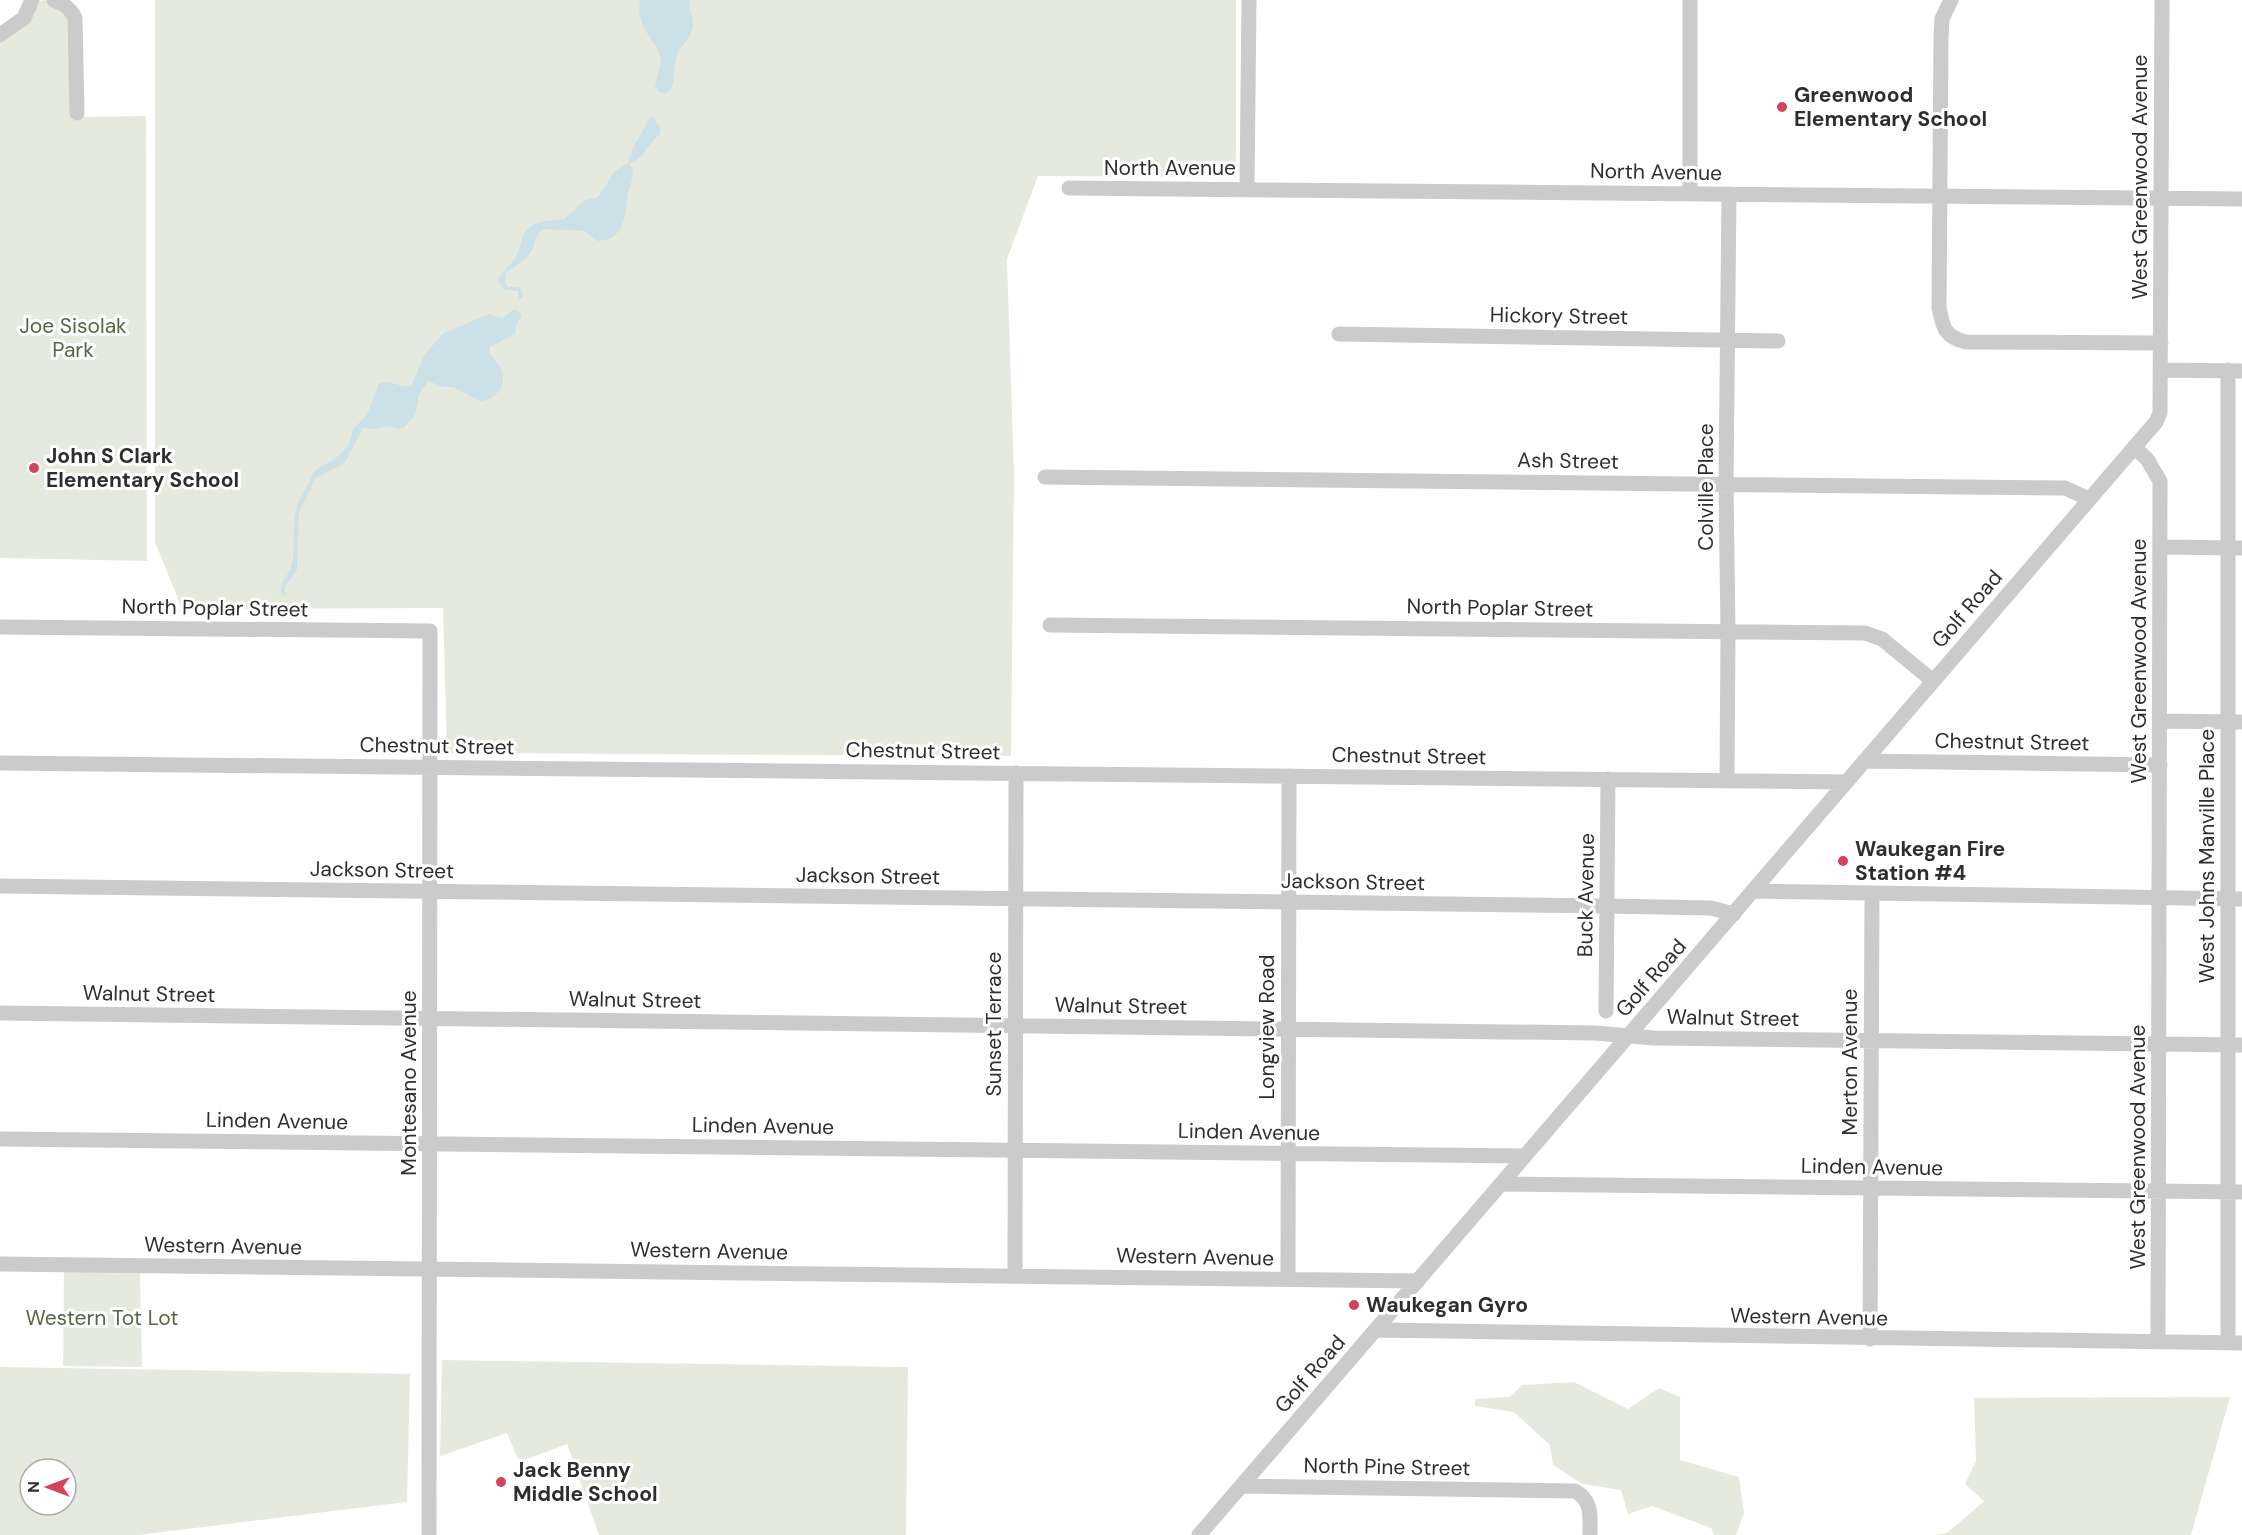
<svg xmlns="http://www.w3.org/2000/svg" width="2242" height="1535" viewBox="0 0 2242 1535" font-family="'DM Sans',sans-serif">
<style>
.green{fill:#e6eade;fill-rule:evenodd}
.water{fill:#cce0e8}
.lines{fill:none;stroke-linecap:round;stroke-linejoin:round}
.minor{stroke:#cbcbcb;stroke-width:15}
.poi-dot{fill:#d3435c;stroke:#fff;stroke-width:2}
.labels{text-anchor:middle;stroke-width:6;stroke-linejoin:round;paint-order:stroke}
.poi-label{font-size:21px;font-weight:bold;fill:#2e2e2e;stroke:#fff;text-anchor:start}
.street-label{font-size:21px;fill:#2e2e2e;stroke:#fff}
.park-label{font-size:21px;fill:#556640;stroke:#fff}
</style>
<rect width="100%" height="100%" fill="#fff"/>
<!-- green -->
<path class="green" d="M45,0L60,6L70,17L74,117L146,116L147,561L0,558V37L39,1Z
M155,0H1236V177L1038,176L1007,259L1014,474L1011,756L447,753L443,608L182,609L155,542Z
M140,1269L142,1367L63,1366L64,1271Z
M442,1360L908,1367L906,1535H599L567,1444L519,1462L507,1433L440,1456Z
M0,1367L410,1374L407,1502L138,1535H0ZM30,1469H66V1505H30Z
M1574,1382L1628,1409L1659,1388L1680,1397V1460L1739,1477L1744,1513L1736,1535H1714L1711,1528L1652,1506L1628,1514L1621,1490L1582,1484L1553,1465L1550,1445L1514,1412L1475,1406V1399L1510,1397L1522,1385Z
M2230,1397L2191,1535H1935L1947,1533L1984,1501L1965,1484L1976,1461L1974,1398Z"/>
<!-- water -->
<path class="water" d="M640,0H690C688,11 693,14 693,23C693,37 683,43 678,52C673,64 676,78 671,90L665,93L659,92L655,87L661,60L657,48L643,27L639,12Z
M650,117H653L660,128V134C649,142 643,160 629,164C639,174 627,188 627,199C625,219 623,240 598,241L584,231L544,229C532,235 537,244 530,253C523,263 515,266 506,272L505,283L508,287H518L522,290L523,297L519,299L518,291L504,290L498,280C502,270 510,266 515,258C520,251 520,243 523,236C530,219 550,221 565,219L583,201L598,197L615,171L628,163L631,152Z
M514,309L521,313V318L517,322L515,334L490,347V353C493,358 499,364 501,369C508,386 496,399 480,401L453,387H443L428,381L419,394L415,415L405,427L399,429L386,426L375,429L363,428L345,463L314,479L310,491L299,512L297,569C293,580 281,584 286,596L282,595L281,589L282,583L290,570L293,558L294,522L297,505L315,471L323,465L334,460L349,445L353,429L367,415L379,383C392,380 398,387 411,386L424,356L442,334L489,314L502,318Z"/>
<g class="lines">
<!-- minor -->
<path class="minor" d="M54,0C64,4 70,8 75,18L77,113
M1951,0L1942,19L1941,38L1939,308C1943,328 1945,337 1966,342L2161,343
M0,35L24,18L32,0
M1069,188L2242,199
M1247,189L1249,0
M1690,193V0
M1339,334L1778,341
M2160,370L2242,371
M2228,370V1342
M2134,447L2147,459L2160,481L2158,1342
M1045,477L2065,488L2089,499
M2160,547L2242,548
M1050,625L1865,633L1882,639L1933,681
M0,627L430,631L429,1535
M2160,721L2242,722
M1864,761L2160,765
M0,763L1846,782
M1727,780L1728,632L1726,484L1729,194
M0,886L1607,906L1711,908L1734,914
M1753,891L2242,899
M1606,1011L1608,779
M0,1013L1595,1033L1654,1038L2242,1045
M0,1139L1525,1156
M1501,1184L2242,1192
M0,1264L1418,1281
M1015,1276L1016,773
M1288,1279L1289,776
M1376,1330L2242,1343
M1870,1339L1872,894
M1242,1486L1575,1491C1593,1501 1590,1517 1590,1535
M1199,1535L2156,422L2160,413L2162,0"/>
</g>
<!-- markers -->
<g class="poi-dot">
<circle cx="1782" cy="107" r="6"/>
<circle cx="34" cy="468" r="6"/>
<circle cx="1843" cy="861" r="6"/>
<circle cx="1354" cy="1305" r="6"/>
<circle cx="501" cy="1482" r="6"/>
</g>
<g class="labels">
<!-- poi labels -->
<g class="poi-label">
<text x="1794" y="102">Greenwood<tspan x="1794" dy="24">Elementary School</tspan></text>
<text x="46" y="463">John S Clark<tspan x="46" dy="24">Elementary School</tspan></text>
<text x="1855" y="856">Waukegan Fire<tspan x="1855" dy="24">Station #4</tspan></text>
<text x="1366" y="1312">Waukegan Gyro</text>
<text x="513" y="1477">Jack Benny<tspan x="513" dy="24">Middle School</tspan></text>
</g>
<!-- street labels -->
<g class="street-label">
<text x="1170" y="175">North Avenue</text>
<text transform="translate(1656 172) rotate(1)" y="7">North Avenue</text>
<text transform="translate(2140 177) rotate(-90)" y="7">West Greenwood Avenue</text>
<text transform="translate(1559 316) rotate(1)" y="7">Hickory Street</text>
<text transform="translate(1568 461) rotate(1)" y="7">Ash Street</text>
<text transform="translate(1706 487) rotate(-90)" y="7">Colville Place</text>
<text transform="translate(215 608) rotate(1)" y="7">North Poplar Street</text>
<text transform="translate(1500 608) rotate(1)" y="7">North Poplar Street</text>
<text transform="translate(1967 609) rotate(-49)" y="7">Golf Road</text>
<text transform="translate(2139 661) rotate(-90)" y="7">West Greenwood Avenue</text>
<text transform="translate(2012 742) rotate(1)" y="7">Chestnut Street</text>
<text transform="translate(437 746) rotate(1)" y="7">Chestnut Street</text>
<text transform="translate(923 751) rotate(1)" y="7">Chestnut Street</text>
<text transform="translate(1409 756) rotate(1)" y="7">Chestnut Street</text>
<text transform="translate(2207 856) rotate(-90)" y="7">West Johns Manville Place</text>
<text transform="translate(382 870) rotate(1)" y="7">Jackson Street</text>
<text transform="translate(868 876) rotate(1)" y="7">Jackson Street</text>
<text transform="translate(1353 882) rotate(1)" y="7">Jackson Street</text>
<text transform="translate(1586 895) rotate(-89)" y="7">Buck Avenue</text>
<text transform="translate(1651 978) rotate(-49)" y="7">Golf Road</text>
<text transform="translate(149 994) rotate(1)" y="7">Walnut Street</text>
<text transform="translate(635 1000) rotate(1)" y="7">Walnut Street</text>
<text transform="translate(1121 1006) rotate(1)" y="7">Walnut Street</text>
<text transform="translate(1733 1018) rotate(1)" y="7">Walnut Street</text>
<text transform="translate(994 1024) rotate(-90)" y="7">Sunset Terrace</text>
<text transform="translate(1267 1027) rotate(-90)" y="7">Longview Road</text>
<text transform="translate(1850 1062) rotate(-90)" y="7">Merton Avenue</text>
<text transform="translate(409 1083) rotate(-90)" y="7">Montesano Avenue</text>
<text transform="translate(277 1121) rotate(1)" y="7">Linden Avenue</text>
<text transform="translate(763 1126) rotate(1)" y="7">Linden Avenue</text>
<text transform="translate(1249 1132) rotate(1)" y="7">Linden Avenue</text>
<text transform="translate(2138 1147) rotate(-90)" y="7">West Greenwood Avenue</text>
<text transform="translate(1872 1167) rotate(1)" y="7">Linden Avenue</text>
<text transform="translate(223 1246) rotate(1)" y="7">Western Avenue</text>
<text transform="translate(709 1251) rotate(1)" y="7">Western Avenue</text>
<text transform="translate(1195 1257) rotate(1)" y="7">Western Avenue</text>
<text transform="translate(1809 1317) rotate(1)" y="7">Western Avenue</text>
<text transform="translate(1310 1374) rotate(-49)" y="7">Golf Road</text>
<text transform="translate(1387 1467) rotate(1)" y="7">North Pine Street</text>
</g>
<!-- park labels -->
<g class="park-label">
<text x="73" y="333">Joe Sisolak<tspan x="73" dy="24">Park</tspan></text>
<text x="102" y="1325">Western Tot Lot</text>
</g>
</g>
<!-- north arrow -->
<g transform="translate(48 1487) rotate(270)"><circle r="28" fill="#ffffff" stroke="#ababab" stroke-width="1.5"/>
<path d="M0-4.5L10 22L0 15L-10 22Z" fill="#d3435c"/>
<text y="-9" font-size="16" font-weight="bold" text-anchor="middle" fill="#2e2e2e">N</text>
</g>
</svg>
